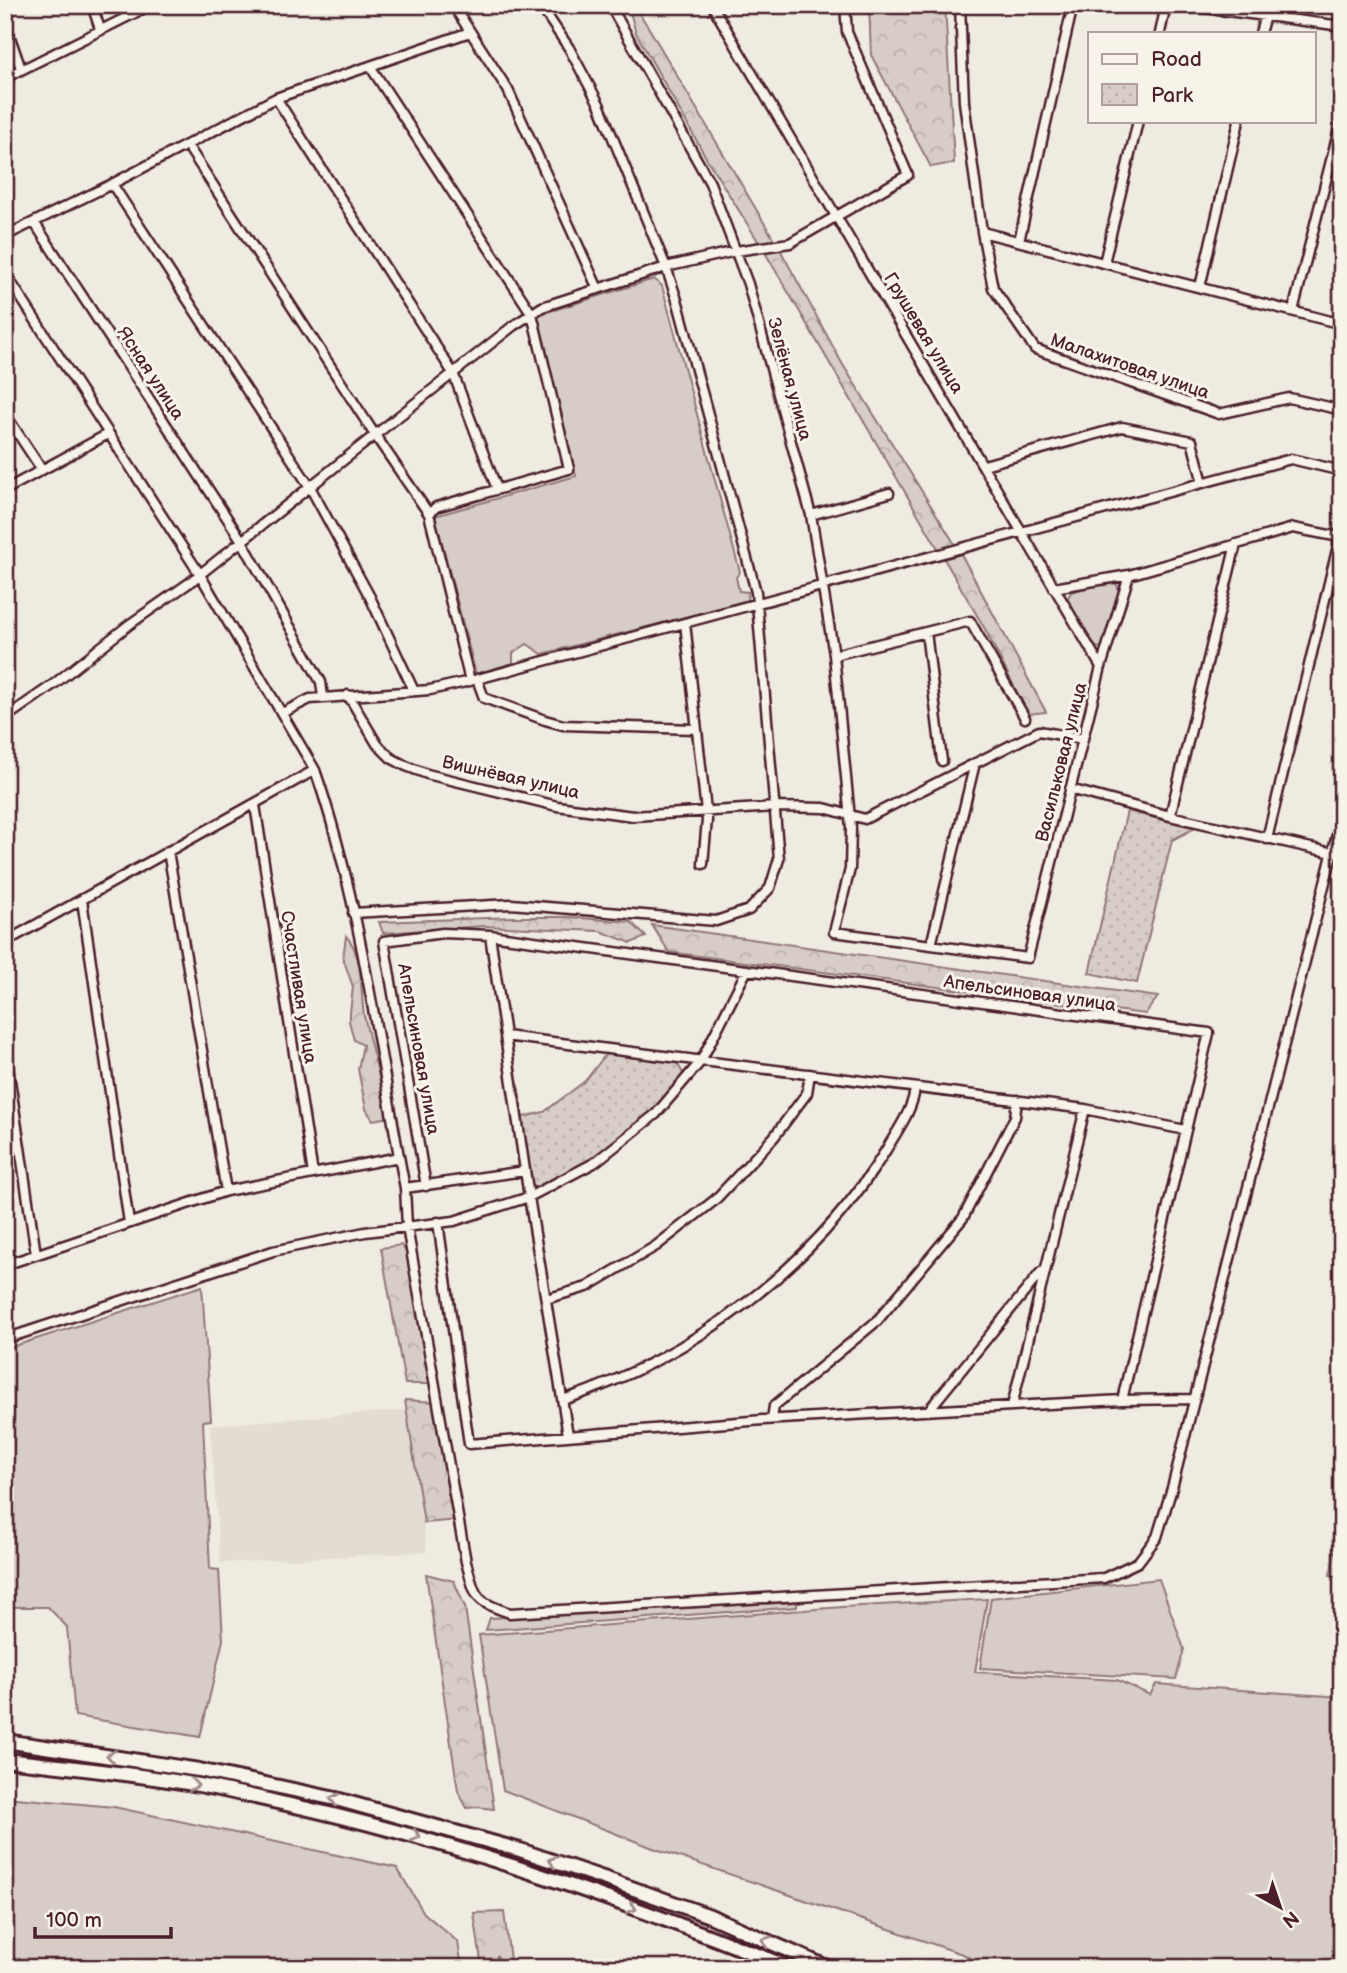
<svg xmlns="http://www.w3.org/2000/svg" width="1347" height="1973" viewBox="0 0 1347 1973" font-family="'Balsamiq Sans',sans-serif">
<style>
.built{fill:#e3dcd2}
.green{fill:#d8cdc6;stroke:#917678;stroke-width:2}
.forest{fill:url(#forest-crowns);stroke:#917678;stroke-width:2}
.park{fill:url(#park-dots);stroke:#917678;stroke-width:2}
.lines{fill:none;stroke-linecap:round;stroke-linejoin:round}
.stream{stroke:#8b6f72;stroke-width:2.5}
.street-casing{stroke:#4a1f2b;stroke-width:13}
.primary-casing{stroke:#4a1f2b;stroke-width:18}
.street{stroke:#f7f3e8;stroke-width:8}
.primary{stroke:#f7f3e8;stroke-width:12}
.oneway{stroke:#a0898a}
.labels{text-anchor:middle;stroke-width:6;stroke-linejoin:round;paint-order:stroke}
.street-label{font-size:18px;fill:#4a1f2b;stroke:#f7f3e8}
</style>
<defs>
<pattern id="forest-crowns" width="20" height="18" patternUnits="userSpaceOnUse" patternTransform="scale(1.75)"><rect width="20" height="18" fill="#d8cdc6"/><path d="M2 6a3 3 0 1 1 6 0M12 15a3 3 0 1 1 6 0" fill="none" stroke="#bbb0aa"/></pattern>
<pattern id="park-dots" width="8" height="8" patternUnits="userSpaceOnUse" patternTransform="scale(1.75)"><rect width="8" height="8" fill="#d8cdc6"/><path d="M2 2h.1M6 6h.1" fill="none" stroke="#bbb0aa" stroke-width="1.8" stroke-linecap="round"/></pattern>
</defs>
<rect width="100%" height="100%" fill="#f0ebe0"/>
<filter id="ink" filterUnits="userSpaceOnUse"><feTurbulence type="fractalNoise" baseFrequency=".0143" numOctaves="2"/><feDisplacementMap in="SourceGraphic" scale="14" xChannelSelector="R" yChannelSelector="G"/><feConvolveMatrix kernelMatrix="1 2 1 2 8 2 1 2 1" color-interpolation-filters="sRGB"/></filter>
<g filter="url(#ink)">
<!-- built -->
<path class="built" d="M408,1410L427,1552L220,1563L210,1425Z"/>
<!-- green -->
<path class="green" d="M654,279L662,286L740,572L736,577L739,591L748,592L747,601L542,654L527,644L513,653V663L476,674L435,516L576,476L538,315Z
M1111,581L1117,585L1119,591L1106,643L1100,648L1093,646L1065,603L1071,592Z
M202,1286L211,1420L203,1421L210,1569L219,1570L223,1640L200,1737L75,1716L67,1627L48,1607H5V1349Z
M1339,1532H1342V1578L1330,1575Z
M1159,1579L1184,1649L1176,1679L980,1668L991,1598Z
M987,1599L975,1672L1117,1680L1150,1695L1156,1684L1342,1697V1968H985L965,1955L653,1848L503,1790L479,1635L843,1607Z
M797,1602V1607L486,1630L490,1618Z
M5,1797L114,1807L397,1868L424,1913L458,1942L462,1968H5Z"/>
<!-- forest -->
<path class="forest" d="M628,5H634L650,30L782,253L843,365L961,554L1046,712L1028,714L985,629L763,249L708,161L636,33Z
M869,5H945L954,163L931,167L871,55Z
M514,917H568L631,922L646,937L631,943L600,931L484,926L383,933L379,922Z
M652,925L1158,997L1145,1014L669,952Z
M346,936C364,954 360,992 364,1015C371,1049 381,1083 390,1117L373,1120L366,1109L358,1069L363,1045L354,1040L349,1021L353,987L343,958Z
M401,1245L415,1264L432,1384H405L381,1248Z
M405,1400L435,1402L459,1520L424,1523Z
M426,1574L454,1581L465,1607L494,1809L477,1807L467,1808L458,1791Z
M504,1912L511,1968H482L474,1913Z"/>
<!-- park -->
<path class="park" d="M1127,811L1195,828L1172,840L1137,983L1089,973Z
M606,1054L677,1063L684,1075L660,1105L611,1147L541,1188L530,1186L519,1118L544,1112L585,1081Z"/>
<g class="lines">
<!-- stream -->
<path class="stream" d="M497,1956L499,1968"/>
<!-- street casing -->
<g class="street-casing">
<path id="street" d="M92,5L100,29
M453,5L508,90L598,289
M610,5L710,183L748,284L811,515L834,655L851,828L850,869L834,932L1028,958L1101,667L1129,575
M712,5L1101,667
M960,5L964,102L982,232L1342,324
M1181,5L1342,26
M5,23L21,69
M1160,33L1166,5
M1260,33L1265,16
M370,66L532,314L569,469L436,507L429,514
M5,78L151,5
M276,98L453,373L497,489
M187,145L375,435L429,514L470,681L1291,459L1342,471
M112,184L310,487L370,597L414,691
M34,222L242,541L321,682L323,697
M982,232L993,288L1035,349L1219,414L1289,398L1342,410
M5,236L112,184L276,98L470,32
M1019,241L1073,5
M1104,263L1138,121
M5,273L199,573L315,770C361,902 378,1050 405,1188L407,1227L466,1562C476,1597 473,1601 510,1613L1104,1578L1138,1562L1157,1537L1172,1488L1342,815
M1200,287L1239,121
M1293,311L1342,117
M5,414L42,470
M984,465L1122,427L1192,441L1203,483
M5,490L108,434
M811,515L889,493
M1054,588L1129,575L1293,528L1340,537
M685,623L707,820L703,864
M926,632L942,761
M834,655L970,621L1025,718
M477,679L484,698L545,720L563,725L695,729
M348,695L377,744L391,758L406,766L427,774L557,806L633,816L775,807L824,808L865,819L1039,731L1083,739
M282,713L310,699L430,690L470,681
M5,718L54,684L130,624L189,583L375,435L513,326L542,307L666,267L736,251L790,243L908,175L847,32L845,5
M1070,789L1170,816L1333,853
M255,805L313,1174
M1170,816L1236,544
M1267,839L1342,529
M168,851L226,1191
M82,900L129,1223
M353,913L511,904L716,921L749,910L770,888L779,859L756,592L678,303L666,267L599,104L569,48L540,5
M490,935L529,1197L568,1435
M5,942L315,770
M931,945L975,763
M505,1036L1085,1109L1185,1130
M5,1047L36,1254
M426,1186L384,941L443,933L490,935L1209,1033L1122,1400L763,1420L469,1444L438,1222
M405,1188L525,1171
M5,1265L226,1191L399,1157
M546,1299L587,1287L656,1246L715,1200L774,1137L807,1093L810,1074
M5,1339L273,1251L365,1232L454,1221L529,1197L594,1163L656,1114L701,1061L747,970
M563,1400C693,1357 814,1267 886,1150C897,1131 913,1110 915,1088
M1122,1400L1193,1399
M1012,1406L1085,1109
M928,1411L1041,1272
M772,1419L774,1406L877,1321L963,1218L1015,1117L1017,1100"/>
</g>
<!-- primary casing -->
<g class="primary-casing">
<path id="primary" d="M5,1741L199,1770L336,1799L520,1850L609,1880L710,1916L829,1968
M5,1760C70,1767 135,1774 199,1785C225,1790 251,1796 277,1802C453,1840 623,1901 790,1968"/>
</g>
<!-- street -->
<use href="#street" class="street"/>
<!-- primary -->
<use href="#primary" class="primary"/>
</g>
<!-- one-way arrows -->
<defs><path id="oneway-chevron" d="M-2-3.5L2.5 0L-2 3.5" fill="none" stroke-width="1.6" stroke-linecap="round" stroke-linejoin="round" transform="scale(1.75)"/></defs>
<g class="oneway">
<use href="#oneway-chevron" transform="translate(111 1756) rotate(-171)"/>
<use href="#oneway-chevron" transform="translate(194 1785) rotate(9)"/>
<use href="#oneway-chevron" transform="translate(334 1799) rotate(-166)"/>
<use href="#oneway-chevron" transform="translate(416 1836) rotate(16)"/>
<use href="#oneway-chevron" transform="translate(553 1861) rotate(-161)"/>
<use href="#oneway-chevron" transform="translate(632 1908) rotate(20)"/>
<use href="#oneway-chevron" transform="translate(766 1941) rotate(-157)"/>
</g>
</g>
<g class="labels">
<!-- street labels -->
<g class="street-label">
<text transform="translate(924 333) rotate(59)" y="6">Грушевая улица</text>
<text transform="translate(1130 366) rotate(19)" y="6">Малахитовая улица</text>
<text transform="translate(151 373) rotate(57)" y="6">Ясная улица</text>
<text transform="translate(790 379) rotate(75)" y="6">Зелёная улица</text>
<text transform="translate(1061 762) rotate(-76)" y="6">Васильковая улица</text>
<text transform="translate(511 777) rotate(13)" y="6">Вишнёвая улица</text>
<text transform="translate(299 987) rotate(81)" y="6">Счастливая улица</text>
<text transform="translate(1030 993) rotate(8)" y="6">Апельсиновая улица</text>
<text transform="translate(419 1049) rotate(80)" y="6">Апельсиновая улица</text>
</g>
</g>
<!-- margin -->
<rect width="1347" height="1973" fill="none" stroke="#f7f3e8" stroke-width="28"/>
<rect x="14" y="14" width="1319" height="1945" fill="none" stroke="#4a1f2b" stroke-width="2.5" filter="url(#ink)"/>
<!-- legend -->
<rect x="1088" y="32" width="228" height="91" fill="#f7f3e8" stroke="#b29e9c" stroke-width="2"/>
<rect x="1102" y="54" width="35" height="10" fill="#f7f3e8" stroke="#b29e9c" stroke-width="2"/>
<text x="1151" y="66" font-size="21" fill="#4a1f2b">Road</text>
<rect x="1102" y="84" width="35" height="21" fill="url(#park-dots)" stroke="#b29e9c" stroke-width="2"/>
<text x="1151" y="102" font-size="21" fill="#4a1f2b">Park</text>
<!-- north arrow -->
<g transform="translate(1280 1907) rotate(140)" stroke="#f7f3e8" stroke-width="5" paint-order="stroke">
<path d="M0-5L12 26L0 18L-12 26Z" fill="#4a1f2b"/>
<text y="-10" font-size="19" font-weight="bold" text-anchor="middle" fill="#4a1f2b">N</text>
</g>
<!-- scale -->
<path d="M35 1927v10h136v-10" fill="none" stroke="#4a1f2b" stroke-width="3.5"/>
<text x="46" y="1927" font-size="21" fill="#4a1f2b" stroke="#f7f3e8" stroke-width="5" paint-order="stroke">100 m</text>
</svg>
